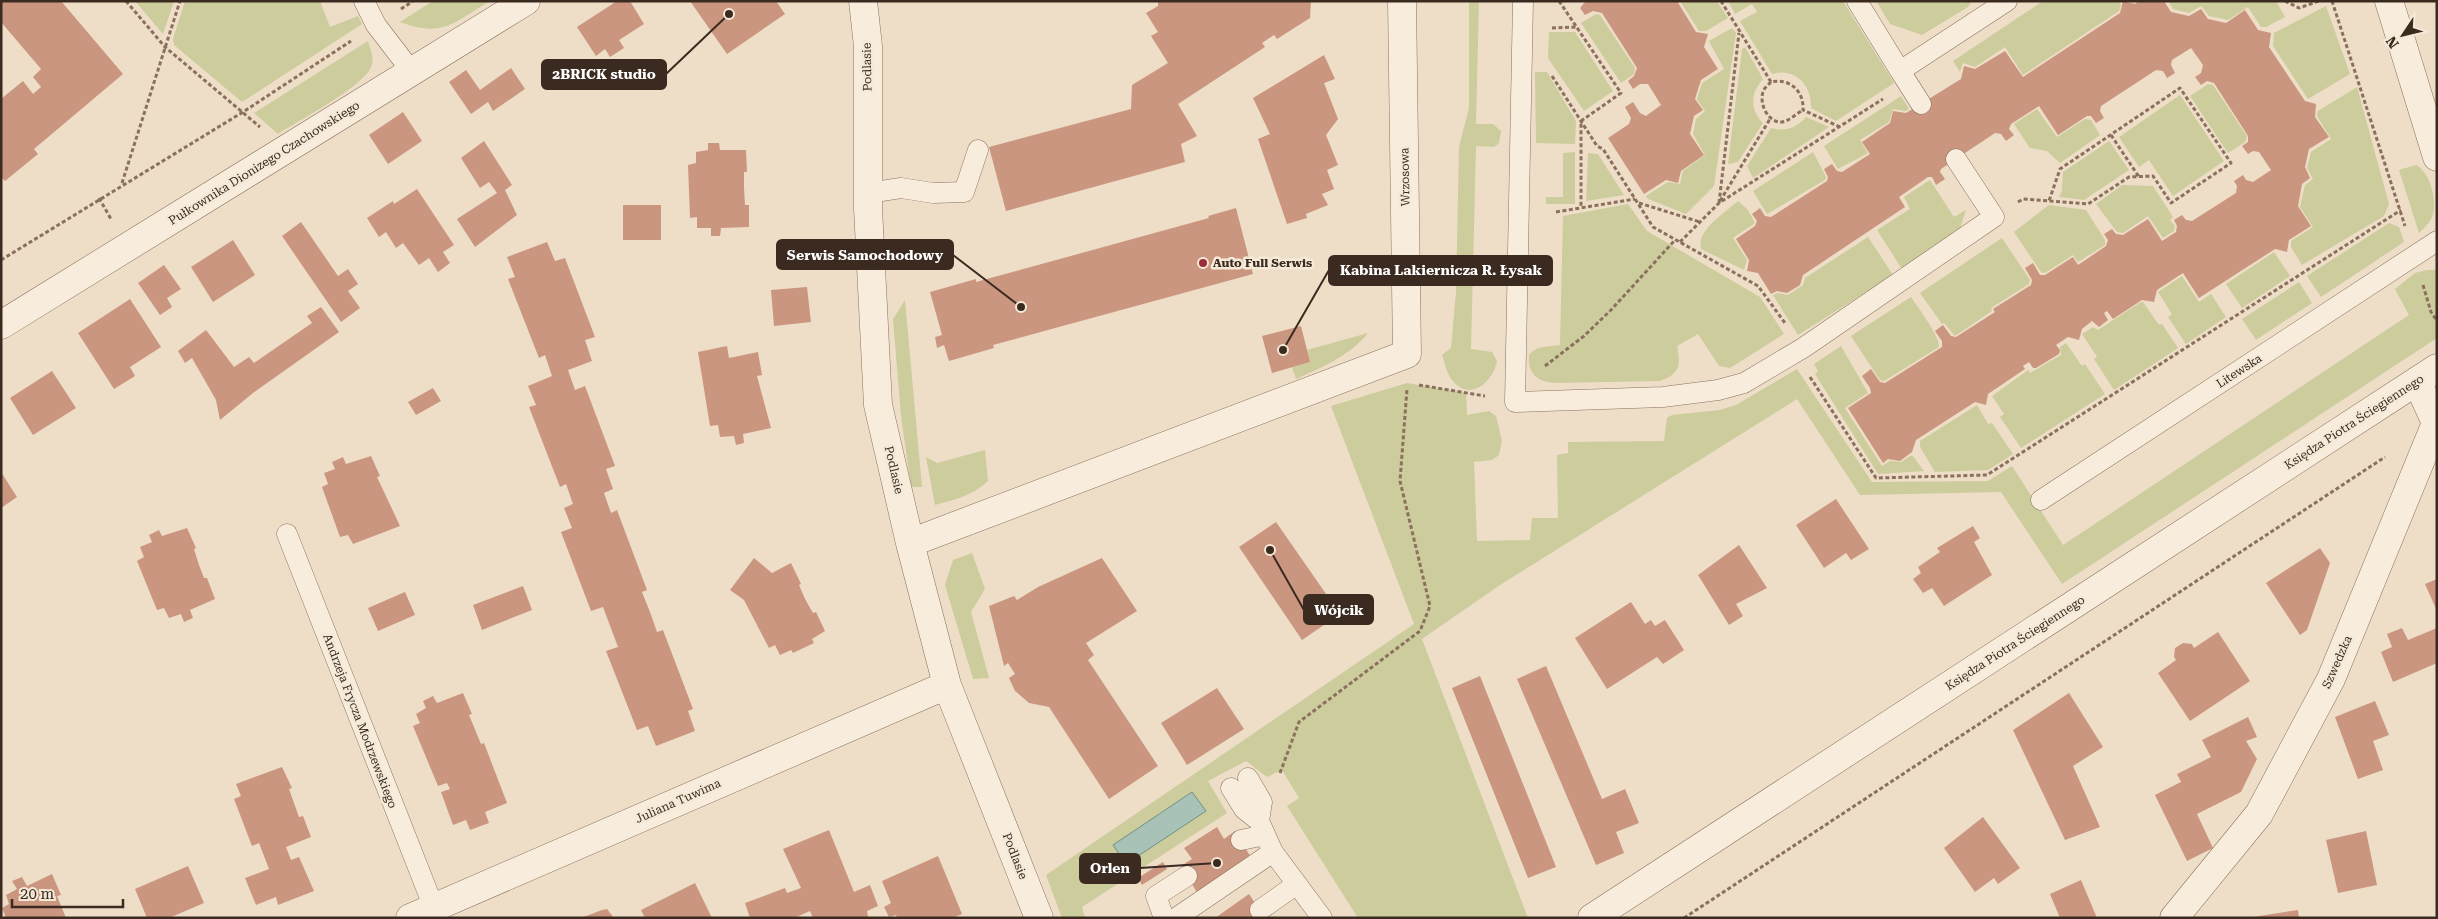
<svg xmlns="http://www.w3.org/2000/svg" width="2438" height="919" viewBox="0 0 2438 919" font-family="'Roboto Serif',serif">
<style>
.green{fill:#cccc9c}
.water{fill:#a9c2b8;stroke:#6f9185}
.building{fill:#cb967f}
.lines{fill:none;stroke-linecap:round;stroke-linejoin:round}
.service-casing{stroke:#8a705d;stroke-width:21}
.minor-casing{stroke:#8a705d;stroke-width:29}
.tertiary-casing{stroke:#8a705d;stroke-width:29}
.path{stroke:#8a705d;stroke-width:3;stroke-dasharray:4 2.5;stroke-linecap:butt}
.service{stroke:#f8eddc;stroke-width:20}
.minor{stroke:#f8eddc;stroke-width:28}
.tertiary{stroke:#f8eddc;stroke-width:28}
.poi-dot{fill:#982e3b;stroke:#f5e9d8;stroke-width:2}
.labels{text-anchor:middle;stroke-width:5;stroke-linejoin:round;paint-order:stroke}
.street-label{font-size:12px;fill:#3a2a20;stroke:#f5e9d8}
.poi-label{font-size:12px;font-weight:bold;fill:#3a2a20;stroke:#f5e9d8;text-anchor:start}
.leader{fill:none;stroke:#3a2a20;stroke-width:2}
.callout-dot{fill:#3a2a20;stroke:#f5e9d8;stroke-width:2}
.callout{fill:#3a2a20;stroke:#3a2a20;stroke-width:2}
.callout-label{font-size:14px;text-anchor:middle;font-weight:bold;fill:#fff}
</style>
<rect width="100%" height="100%" fill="#eedec8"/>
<!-- green -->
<path class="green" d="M135,1H174L163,34Z
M185,1H320L330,27L358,16L362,24L242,102L174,45L173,39Z
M433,1H490C453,23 443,38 400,22Z
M1469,1H1479L1476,124H1493L1501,131L1499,143L1494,147L1476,146L1471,349L1492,352L1497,361C1493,382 1470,402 1453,381C1447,375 1445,363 1442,355L1451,348L1456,292L1459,147L1469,108Z
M1680,1H1717L1728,18L1706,31H1699Z
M1728,1H1843L1894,83L1836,121L1811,108C1812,85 1795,67 1772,74L1740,21L1757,12L1752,4L1735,14Z
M1876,1H1972L1968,7L1922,35L1890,24Z
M2043,1H2119L2121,5L2119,11L2023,75L2005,47L1975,67L1963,63L1960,72L1953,61Z
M2168,1H2276L2285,17L2266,27H2261L2248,7L2228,20L2209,16L2201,6L2189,13L2173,9Z
M2326,6L2350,74L2308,99L2273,46L2274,33Z
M1596,14L1600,15L1635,68L1634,74L1621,83L1581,23Z
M1732,28L1736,33L1714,186L1686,214L1648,199L1646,196L1668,182L1680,184L1683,171L1705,155L1693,134L1696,119L1705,111L1697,99L1702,83L1724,69L1709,41Z
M1549,32H1575L1613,91L1584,111L1548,58Z
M368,41C370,49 375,58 371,67C363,87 298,121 278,134L254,113Z
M1745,47L1763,79C1750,93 1750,110 1763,123L1738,162L1728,164L1742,49Z
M1535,72H1547L1576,121L1575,144L1536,143Z
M2208,84L2213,85L2247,136L2245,142L2228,153L2190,96Z
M2357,87L2389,204L2384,216L2302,265L2291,247V241L2313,227L2300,207L2305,185L2313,179L2307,168L2311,152L2331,139L2317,116L2318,111Z
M2180,95L2224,161L2173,196L2149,160L2139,167L2119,137Z
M1901,96L1909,109L1906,111L1893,109L1889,122L1860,140L1868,153L1838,169L1824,146Z
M2037,109L2057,137L2085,119L2091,120L2100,135L2060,163L2047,151L2030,148L2014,124Z
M1806,117L1829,127L1753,178L1747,166L1771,128C1786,132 1796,128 1806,117Z
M2109,141L2129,170L2084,200L2059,197L2062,191L2063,172Z
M1575,152V204H1546V197H1563V153Z
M1813,152L1826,177L1825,180L1767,214L1753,191Z
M1588,153L1598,154L1624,195L1586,201Z
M2416,165C2430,172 2437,199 2433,214C2431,222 2425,227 2419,233L2399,170Z
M1930,180L1954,217L1966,210L1960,228L1902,269L1877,230L1910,209L1904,197Z
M2122,185L2153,186L2173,217L2170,220L2175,226L2174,231L2163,238L2148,216L2123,233L2117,232L2096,204Z
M1738,201L1748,210L1755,223L1733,238L1747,260L1744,270L1701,249C1696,230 1726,212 1738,201Z
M1628,204L1647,231L1760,297L1784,334L1730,368L1719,366L1698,334L1677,346C1681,365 1680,374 1660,381L1556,383C1538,383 1527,373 1529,355C1537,345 1548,347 1560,345L1563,216Z
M2049,205L2086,210L2105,240V245L2078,262L2073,255L2045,273L2041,272L2014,232Z
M2389,223L2399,227L2404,242L2321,297L2307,276Z
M1868,237L1893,275L1798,335L1773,295L1778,293L1788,295L1803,285L1805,278Z
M2002,238L2030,280L2029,284L1991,308L1992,311L1955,336L1944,323L1942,324L1920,293Z
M2274,252L2290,276L2242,308L2226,284Z
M2427,270H2437V338L2062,584L2001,492L1860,495L1797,399L1500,585L1422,639L1528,918H1358L1287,806L1299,798L1282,770L1267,777L1246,761L1208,781L1227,813L1082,907L1085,918H1062L1046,875L1414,624L1331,406L1407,383L1466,393L1467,415L1489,411L1496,416L1502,441L1499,455L1492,460L1474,462L1477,541L1530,540L1532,518H1558L1557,455L1568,453V442L1664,441L1667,418L1672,415L1720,410L1736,405L1797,369L1872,482L1988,481L2012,466L2063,545L2409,315L2395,289L2415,273Z
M2182,276L2199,302L2211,294L2226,317L2186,344L2168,317L2172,314L2158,292Z
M2299,282L2312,303L2256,340L2242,319Z
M1911,297C1918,308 1940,336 1939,347L1884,381L1880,380L1851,336Z
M905,300L922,487H911L901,416L893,319Z
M2141,302H2143L2159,325L2162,324L2178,348L2114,390L2094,359L2097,357L2082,334L2093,327L2098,330Z
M1368,333C1351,355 1321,368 1296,379L1292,367L1310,362L1307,350Z
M2066,343L2082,366L2085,364L2105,394L2021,448L2000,417L2004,414L1992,396L2028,370L2030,373L2061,355L2060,347Z
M1841,346L1868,393L1845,408L1882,466L1890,461L1901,462L1912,455L1924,471L1878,474L1815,374L1818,371L1814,364Z
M1977,405L1988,424L1992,423L2013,454L1988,470L1935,472L1920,447V441Z
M985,450L988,481C973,495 955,500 935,505L926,457L937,463Z
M972,553L985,589L971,612L989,678L973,679L945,585L953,560Z"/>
<!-- water -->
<path class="water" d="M1192,792L1206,811L1126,864L1113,845Z"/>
<!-- building -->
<path class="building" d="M1,1H61L123,74L34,149L38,154L5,181L1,177V99L23,81L33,94L41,87L33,77L41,69L1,22Z
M617,1H630L644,24L619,40L624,48L610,57L605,49L596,56L577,27Z
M690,1H776L785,14L727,54Z
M1158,1H1311L1310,18L1277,39L1274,35L1262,43L1265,47L1178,104L1197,136L1181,144L1185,162L1006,211L989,147L1131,109L1132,85L1168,63L1151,36L1158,32L1146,13L1158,6Z
M1586,1H1677L1696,32L1708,34L1704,47L1718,69L1701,80L1695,99L1703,110L1694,116L1690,134L1704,155L1681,171L1678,183L1666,180L1644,194L1608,138L1629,124L1631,118L1625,107L1633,102L1640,113L1646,116L1661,105L1648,84H1640L1633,89L1628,81L1634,76L1637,68L1602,13L1593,11L1585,15L1580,8Z
M2123,1L2135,4L2139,1H2164L2171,12L2189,16L2201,9L2208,19L2226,23L2245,10L2258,30L2271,33L2269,47L2305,101L2316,104L2315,117L2329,137L2309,149L2305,167L2310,178L2302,184L2298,206L2311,226L2289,240L2287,252L2275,249L2199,298L2183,273L2157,290L2154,302L2142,300L2113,319L2107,311L2104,313L2108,320L2099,327L2092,321L2082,329L2079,340L2068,337L2056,345L2060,350L2059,354L2036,368H2033L2029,362L2023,366L2025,369L1988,394L1986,405L1975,402L1916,440L1912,452L1900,461L1888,459L1883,463L1848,408L1871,393L1870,388L1862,376L1871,369L1880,382L1885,383L1942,347V341L1935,331L1943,325L1951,336L1956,337L1995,312L1993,309L2031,285L2032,280L2025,268L2033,263L2040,275H2045L2073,257L2078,265L2106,246L2108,240L2104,234L2112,229L2116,234L2123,235L2148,219L2162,241L2176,232L2177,226L2174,220L2182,215L2186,220L2192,221L2236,193L2237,186L2234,181L2243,175L2246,180L2253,182L2271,170L2259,152L2253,151L2248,154L2242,146L2248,142V136L2214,83L2207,81L2201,85L2195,77L2201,73L2203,65L2191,48L2172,60L2171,65L2175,73L2167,78L2163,71L2156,70L2101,106L2100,111L2104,118L2096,123L2091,116H2087L2058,135L2039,106L2011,124L2009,129L2014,135L2006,141L2001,134L1995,133L1941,169L1940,172L1945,179L1936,185L1932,177H1928L1899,197L1905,207L1803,275L1800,285L1787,293L1777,291L1771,294L1758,273L1747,271L1749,260L1736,239L1755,226L1757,221L1752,214L1760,208L1765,216L1771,217L1827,181L1828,177L1824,169L1832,164L1837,171L1842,172L1870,154L1862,142L1890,123L1893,111L1906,113L1961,79L1964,66L1975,69L2005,51L2023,77L2120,13Z
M1324,55L1335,79L1324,83L1338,119L1326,135L1338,165L1327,170L1334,189L1322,194L1328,205L1306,214L1307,218L1287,224L1258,139L1270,134L1253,98Z
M511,68L525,89L493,111L488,102L471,114L449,82L466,70L480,90Z
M403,112L422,141L388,164L369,135Z
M484,141L512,185L505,190L517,215L475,247L457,219L497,193L489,182L480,188L461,158Z
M708,143H719L720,150H746L747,172H744V188L745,205H749V227L721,228L720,236H711V228H697V217L690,218L688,165L696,163V152L708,150Z
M417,189L454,245L443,252L450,263L438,272L429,258L419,265L403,243L396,248L386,232L379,237L367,218L393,201L394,204Z
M623,205H661V240H623Z
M1236,208L1253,274L993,345L994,348L949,361L944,345L937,348L935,337L942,335L930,292L976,279V282L1209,218L1208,216Z
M301,222L338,276L348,269L358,284L348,291L360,308L341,322L282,236Z
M233,240L255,275L213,302L191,267Z
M547,242L555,261L565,258L595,337L585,340L592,361L568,370L575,390L585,386L615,466L606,469L613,489L604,493L611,513L617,510L647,590L642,592L650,612L657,632L663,630L693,709L688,711L695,731L656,746L648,726L637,730L606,651L618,647L603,607L591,611L561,532L572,528L564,508L573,504L566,484L560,487L529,407L536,405L528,386L552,376L545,355L539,358L508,279L515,277L507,257Z
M164,265L181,289L167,298L172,307L160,315L138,283Z
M807,287L811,322L774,326L771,290Z
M130,299L161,347L130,367L135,376L114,389L78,333Z
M321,307L339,332L253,393L220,420L216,400L192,358L185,363L178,351L206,330L234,367L249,357L254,363L312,323L307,316Z
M1301,326L1310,362L1272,373L1262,336Z
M727,346L729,358L758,352L762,375L757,376L771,428L743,434L744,443L736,445L734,436L720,437L718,425L710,426L698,352Z
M52,371L76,408L33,435L10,398Z
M433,388L441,401L416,415L408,402Z
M371,456L380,476L377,477L400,526L353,544L348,535L340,537L322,487L328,484L324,473L335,469L332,462L343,457L346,464Z
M1,472L17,497L1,508Z
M1836,499L1869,549L1851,560L1846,553L1824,568L1796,525Z
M1276,522L1340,614L1302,640L1239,547Z
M1973,526L1980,538L1974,542L1992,575L1944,606L1932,588L1923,593L1913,579L1921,573L1918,567L1940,552L1937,548Z
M187,528L196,548L194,549L199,565L204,578H207L215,599L190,610L193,618L184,622L181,614L169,618L164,608L157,610L137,561L144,557L140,547L152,542L149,535L159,530L162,536Z
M1739,545L1767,588L1736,604L1743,616L1729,625L1698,575Z
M2320,548L2330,563L2307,630L2300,635L2266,583Z
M754,558L772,573L791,563L801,584L799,585L805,599L813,613L816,612L825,631L812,639L814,643L793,653L791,650L780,655L775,645L769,648L744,600L730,590Z
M1102,558L1137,611L1086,643L1094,655L1088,660L1158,766L1109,799L1049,707L1029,703L1015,691L1009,678L1015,674L1008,663L1004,666L989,606L1014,596L1017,600L1038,587Z
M2437,579V611L2425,584Z
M523,586L532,610L482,630L473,605Z
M405,592L415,615L378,631L368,608Z
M1631,602L1645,624L1651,620L1655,626L1665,620L1684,650L1663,664L1657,657L1607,689L1575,638Z
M2402,628L2408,640L2437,628V663L2393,682L2381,652L2392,647L2387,634Z
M2218,632L2250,681L2190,721L2158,673L2176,660L2174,657L2175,648L2183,643L2192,644L2194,648Z
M1546,666L1602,799L1625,789L1639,823L1616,832L1624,853L1596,865L1517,679Z
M1480,676L1556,867L1528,878L1452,688Z
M1217,688L1244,729L1187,765L1161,723Z
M463,693L472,714L469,715L481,744L484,743L507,803L485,812L489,823L470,830L466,820L453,825L441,792L450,789L447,783L438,786L413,726L420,723L416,714L426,708L423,701L433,696L437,703Z
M2069,693L2103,747L2073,766L2100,827L2065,840L2013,730Z
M2375,701L2389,735L2373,741L2383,770L2358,779L2335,717Z
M2248,717L2257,737L2246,741L2257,759L2241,792L2197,814L2213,848L2187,861L2155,795L2181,782L2177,774L2211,757L2202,740Z
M282,767L292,788L289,789L299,817L303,816L311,837L286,847L291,860L299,857L314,891L278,905L276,897L256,905L245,878L269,869L259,843L252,846L234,799L241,796L236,784Z
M1983,817L2020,868L1998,884L1994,878L1975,892L1944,848Z
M1217,827L1224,839L1235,831L1252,859L1198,894L1181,866L1192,859L1184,848Z
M829,830L854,892L870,885L878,906L867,911L868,917L866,918H813L810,911L794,918H750L745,903L785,888L787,893L801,888L783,849Z
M2366,831L2377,885L2338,893L2326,840Z
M938,856L962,914L952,918H897L896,915L889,917L884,907L891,903L882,881Z
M1163,862L1167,869L1142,885L1138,878Z
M188,866L204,903L169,918H147L135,889Z
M52,874L61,895L57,896L66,918H6L2,908L9,904L6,895L17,889L12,881L22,877L27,886Z
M2081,880L2097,918H2060L2050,894Z
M695,883L712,918H645L641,910Z
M1249,894L1265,918H1215Z
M607,909L614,918H581L602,910Z
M2298,910L2299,918H2254L2253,917Z"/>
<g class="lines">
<!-- service casing -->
<g class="service-casing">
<path id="service" d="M364,1L376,25L412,72
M1523,1L1515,402L1663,397L1718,390L1744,383L1803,348L1994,217L1956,159
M1857,1L1900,71
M1921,104L1900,71L2007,1
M868,193L901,188L933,193L964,192L978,150
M2041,500L2437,241
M287,534L434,908
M1248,778L1262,802L1259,821
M1231,788L1244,809L1259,821L1273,852
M1241,840L1265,835
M1260,910L1297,884
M1164,918L1156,896L1187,876
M1176,918L1273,852L1322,918"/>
</g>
<!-- minor casing -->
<g class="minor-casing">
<path id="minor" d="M863,1L868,46V208L878,405L910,543L947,685L1039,918
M2389,1L2437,157
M1,325L526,1
M910,543L1407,354L1402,1
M410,918L947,685
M2174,918L2259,814L2331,679L2436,423L2417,381"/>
</g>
<!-- tertiary casing -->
<g class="tertiary-casing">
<path id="tertiary" d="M1592,918L2437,368"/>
</g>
<!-- path -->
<path class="path" d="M126,1L165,47L260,127
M1559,1L1621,93L1581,121V208
M1721,1L1771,82C1789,78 1804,90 1803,110L1840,127
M2285,1L2299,8L2319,1
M2332,1L2405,226
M401,9L413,1
M1552,28L1576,27
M1552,76L1597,146L1603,149L1653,227L1758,286L1785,323
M1771,82C1768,85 1764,88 1763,92C1759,104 1768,123 1782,122C1789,121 1796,114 1803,110
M2111,135L2139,177
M122,183L180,1
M99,198L111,219
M1720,201L1770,119
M2018,202L2023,199L2088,204L2129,177L2153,176L2171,203L2231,163L2180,88L2060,169L2049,201
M1639,203L1700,222
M1719,203L1739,33
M1556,212L1635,199
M1680,242L1719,203L1883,99
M1,260L243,112L351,41
M2423,285L2431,312L2437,321
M1545,366L1584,336L1611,310L1675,240
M1810,377L1876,478L1987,475L2401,210
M1419,385L1485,396
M1280,773L1299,722L1420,631L1430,606L1400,481L1407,389
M1684,918L2385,457"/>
<!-- service -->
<use href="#service" class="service"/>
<!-- minor -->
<use href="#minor" class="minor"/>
<!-- tertiary -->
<use href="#tertiary" class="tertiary"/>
</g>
<!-- markers -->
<circle class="poi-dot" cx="1203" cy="263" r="5"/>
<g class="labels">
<!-- street labels -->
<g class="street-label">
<text transform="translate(867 67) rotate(-91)" y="4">Podlasie</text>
<text transform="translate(264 163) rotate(-32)" y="4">Pułkownika Dionizego Czachowskiego</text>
<text transform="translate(1405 177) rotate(-91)" y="4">Wrzosowa</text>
<text transform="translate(2239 371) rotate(-33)" y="4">Litewska</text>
<text transform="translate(2354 422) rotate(-33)" y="4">Księdza Piotra Ściegiennego</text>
<text transform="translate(894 470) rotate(77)" y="4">Podlasie</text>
<text transform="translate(2015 643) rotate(-33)" y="4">Księdza Piotra Ściegiennego</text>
<text transform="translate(2337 662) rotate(-66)" y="4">Szwedzka</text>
<text transform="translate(360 721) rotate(69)" y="4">Andrzeja Frycza Modrzewskiego</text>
<text transform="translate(678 801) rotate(-24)" y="4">Juliana Tuwima</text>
<text transform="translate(1015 856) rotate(69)" y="4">Podlasie</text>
</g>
<!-- poi labels -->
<g class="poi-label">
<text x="1213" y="267">Auto Full Serwis</text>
</g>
</g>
<!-- callouts -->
<path class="leader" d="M729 14L666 74M1021 307L953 255M1283 350L1329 270M1270 550L1304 610M1217 863L1140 868"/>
<g class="callout-dot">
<circle cx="729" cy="14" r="5"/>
<circle cx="1021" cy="307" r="5"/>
<circle cx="1283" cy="350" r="5"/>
<circle cx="1270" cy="550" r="5"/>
<circle cx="1217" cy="863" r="5"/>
</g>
<g class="callout">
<rect x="542" y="60" width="124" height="29" rx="5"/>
<rect x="777" y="240" width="176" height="29" rx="5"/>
<rect x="1329" y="256" width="223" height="29" rx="5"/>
<rect x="1304" y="595" width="69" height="29" rx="5"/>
<rect x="1080" y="854" width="60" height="29" rx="5"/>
</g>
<g class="callout-label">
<text x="604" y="79">2BRICK studio</text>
<text x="865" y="260">Serwis Samochodowy</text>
<text x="1441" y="275">Kabina Lakiernicza R. Łysak</text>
<text x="1339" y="615">Wójcik</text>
<text x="1110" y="873">Orlen</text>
</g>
<!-- border -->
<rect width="2438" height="919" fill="none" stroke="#3a2a20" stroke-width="5"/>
<!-- north arrow -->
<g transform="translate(2403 35) rotate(235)" stroke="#f5e9d8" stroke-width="4" paint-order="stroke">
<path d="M0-4L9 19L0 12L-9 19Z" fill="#3a2a20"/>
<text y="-8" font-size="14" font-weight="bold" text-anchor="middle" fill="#3a2a20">N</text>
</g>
<!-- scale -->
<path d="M12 899v8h111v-8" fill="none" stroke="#3a2a20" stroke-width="2.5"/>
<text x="20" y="899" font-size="15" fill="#3a2a20" stroke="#f5e9d8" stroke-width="4" paint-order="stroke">20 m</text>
</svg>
